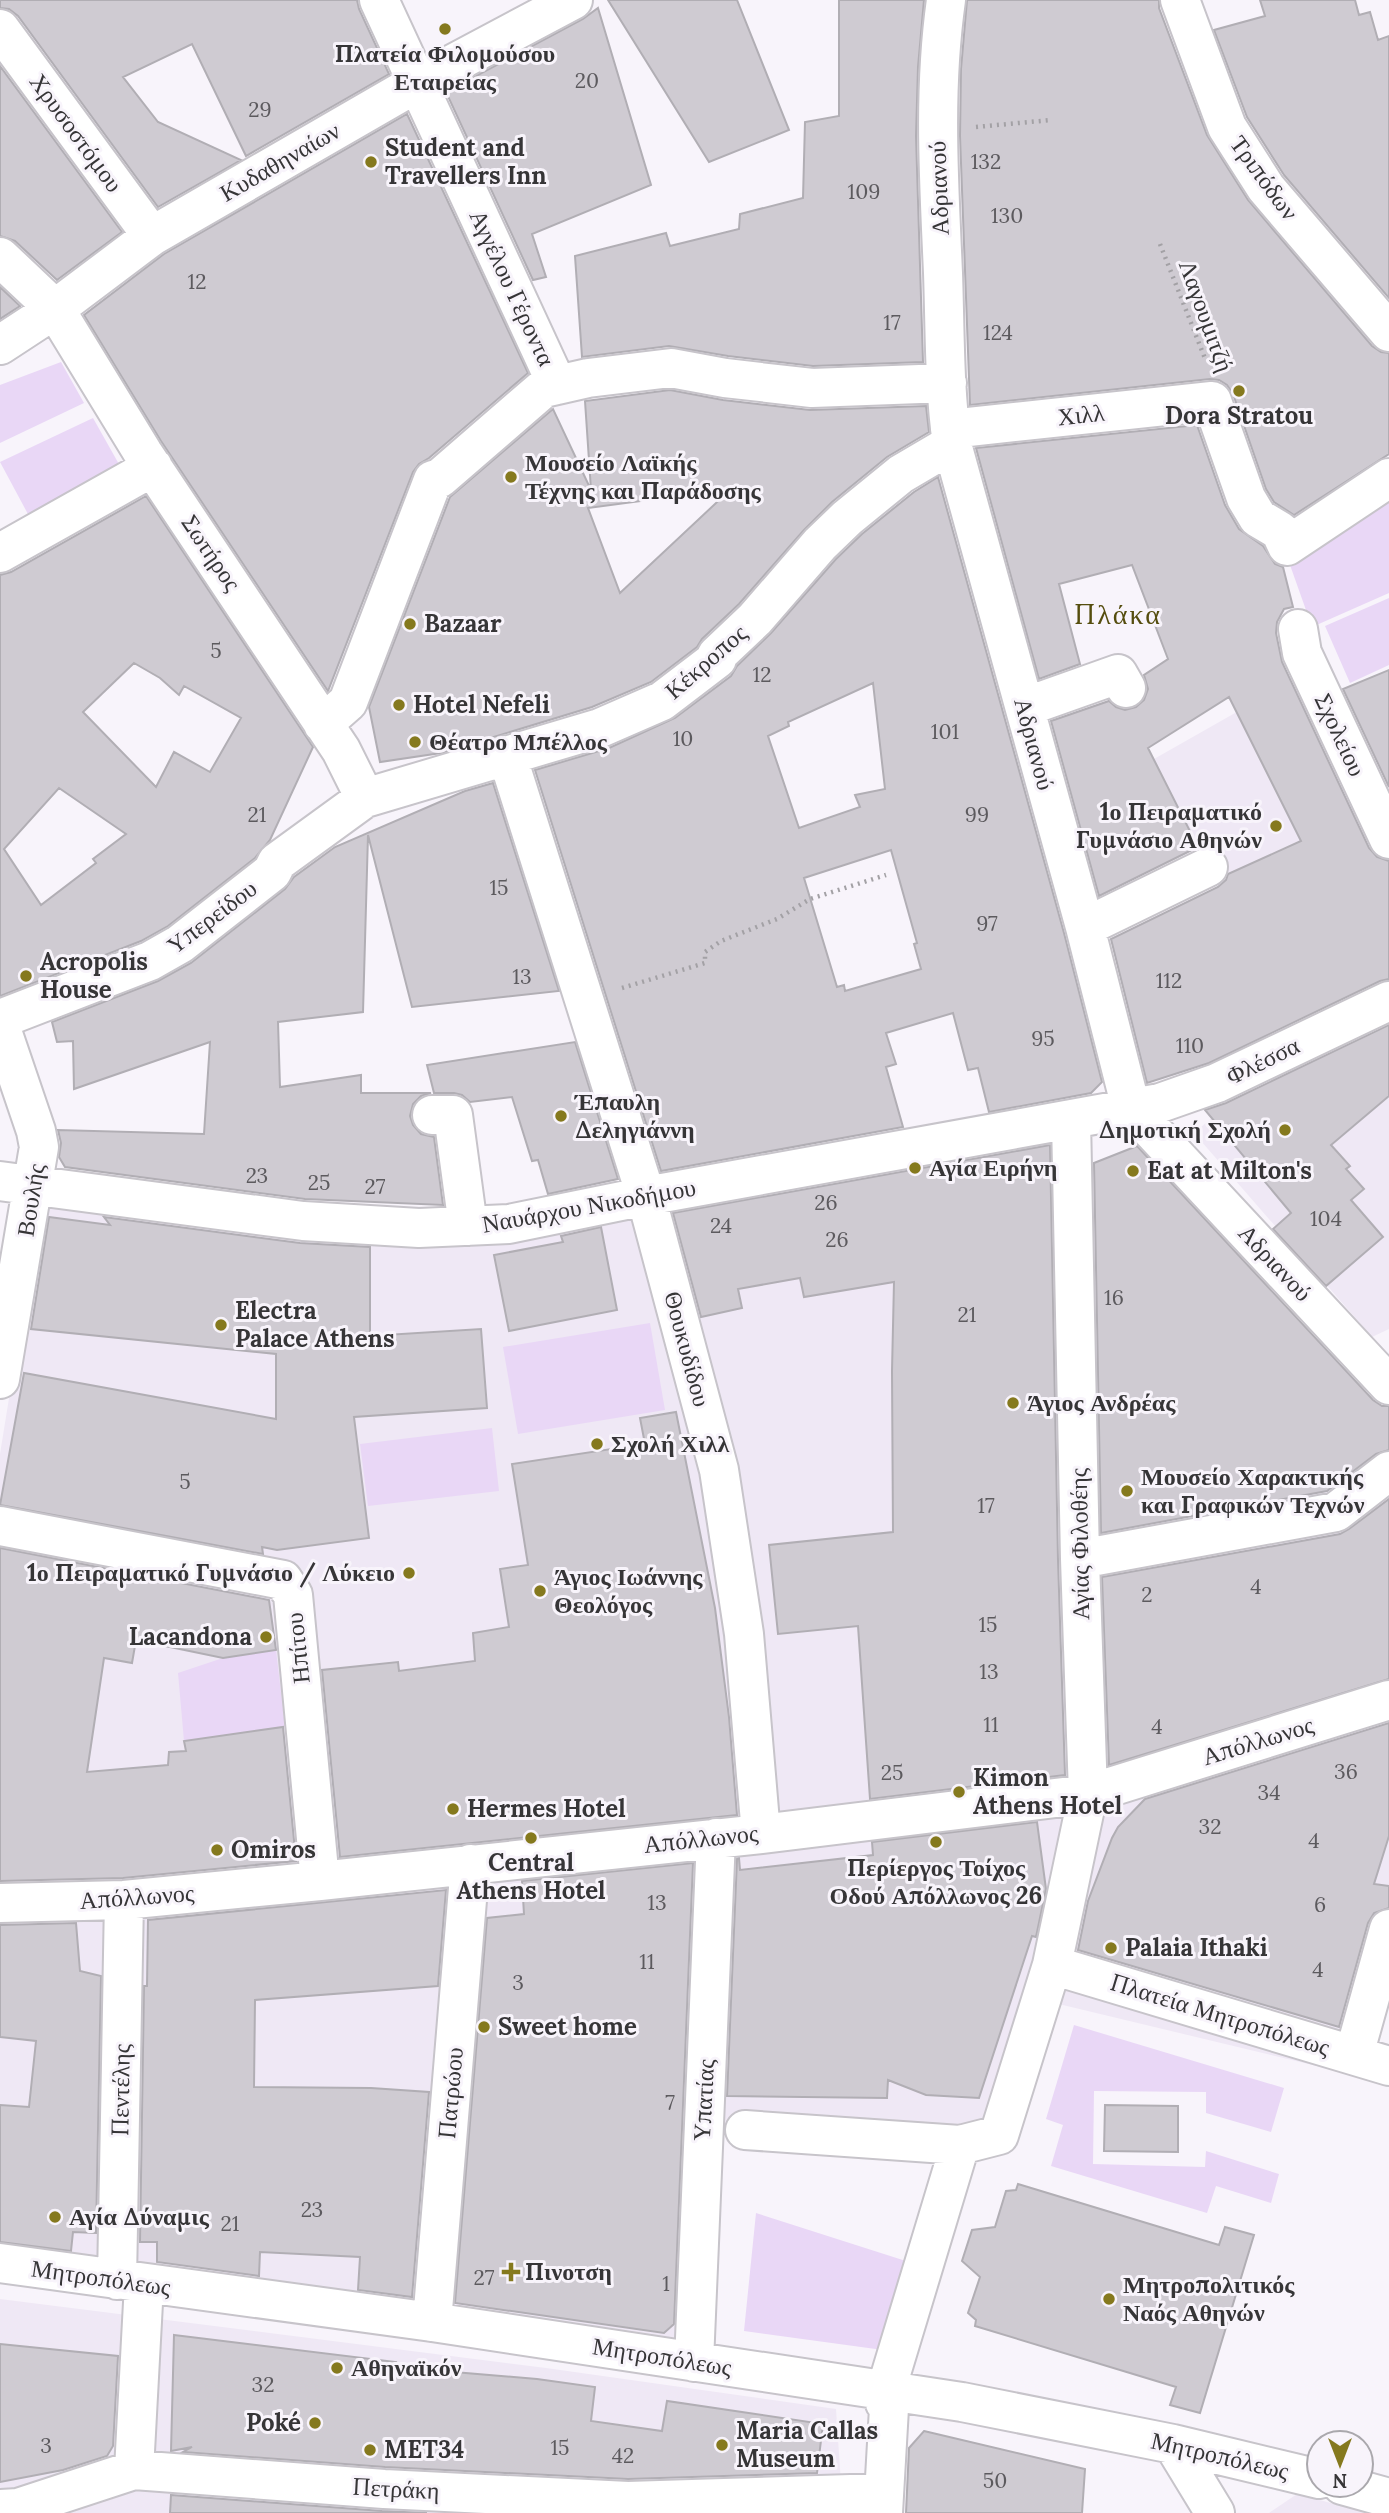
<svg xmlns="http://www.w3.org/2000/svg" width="1389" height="2513" viewBox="0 0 1389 2513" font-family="Lora,serif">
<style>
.built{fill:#efe8f5}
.green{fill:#e9d7f6}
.building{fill:#cfcbd2;stroke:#b1aeb4;stroke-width:2;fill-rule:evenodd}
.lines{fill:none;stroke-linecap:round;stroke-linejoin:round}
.minor-casing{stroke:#c7c4ca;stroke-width:42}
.path{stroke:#a3a1a5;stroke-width:4.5;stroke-dasharray:2 5;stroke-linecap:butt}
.minor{stroke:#fff;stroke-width:38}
.poi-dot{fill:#85791e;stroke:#f8f4fb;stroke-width:2.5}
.labels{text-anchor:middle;stroke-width:6;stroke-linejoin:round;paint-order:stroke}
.number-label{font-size:21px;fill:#5c5a5e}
.poi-label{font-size:24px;font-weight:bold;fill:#363537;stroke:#f8f4fb;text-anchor:start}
.street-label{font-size:24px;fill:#363537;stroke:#f8f4fb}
.quarter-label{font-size:28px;letter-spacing:2px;fill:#554d0e;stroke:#f8f4fb}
</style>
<rect width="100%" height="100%" fill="#f8f4fb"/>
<!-- built -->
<path class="built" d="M1293,680L1389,874L1242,933L1154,759Z
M1363,1025L1389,1057V1329L1372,1337L1194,1133L1260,1077Z
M1127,1166L1389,1438V1954L1350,2074L1042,2000L993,2135L707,2124L686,2344L0,2260V1454L45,1175L343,1232L638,1206L706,1497L731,1670L746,1522L672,1248L1037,1174Z
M0,2299L546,2368L836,2409L843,2513H0Z
M1297,2494L1342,2506L1369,2513H1269Z"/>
<!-- green -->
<path class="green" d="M61,362L84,403L0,443V385Z
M93,418L120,466L29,516L0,462Z
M1389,496V593L1312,627L1290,565Z
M1389,598V665L1350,683L1325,626Z
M650,1323L665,1410L518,1434L503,1347Z
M492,1428L499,1491L368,1506L360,1444Z
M276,1650L285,1727L184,1741L178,1673L223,1658Z
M1074,2025L1284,2088L1271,2132L1206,2113V2092L1094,2091L1093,2164L1205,2167L1206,2151L1279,2174L1271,2203L1216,2186L1207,2213L1051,2166L1063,2125L1046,2119Z
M756,2213L909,2262L883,2350L744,2331Z"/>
<!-- building -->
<path class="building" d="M0,0H357L359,9L389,74L246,156L192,44L123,77L158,122L241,160L158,207L18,16L9,9L0,8Z
M608,0H737L789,130L709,162Z
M839,0H924L918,67L916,136L923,362L813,366L728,356L669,346L582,357L575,256L666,233L670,246L739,229L740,214L803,198L805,122L839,116Z
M967,0H1159V8L1207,135L1248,200L1372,346L1381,352L1389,353V454L1294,515L1274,502L1266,489L1233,394L1227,385L1219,380L1210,379L970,405L960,136L961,69Z
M1260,0H1355L1359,15L1370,12L1378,40L1389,36V298L1284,175L1247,117L1214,30L1265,16Z
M598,8L651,185L532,234L546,277L533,280L446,92L583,19Z
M0,66L122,232L57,280L15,241L0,236Z
M407,114L528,373L429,458L419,464L413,472L328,691L161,441L84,315L164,254Z
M0,287L20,306L0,319Z
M670,390L723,400L810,410L926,406L929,432L887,457L832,502L804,530L739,604L702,639L697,647L651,682L592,707L441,753L380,762L369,707L450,497L553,409L591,490L585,401ZM731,489L620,593L588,508Z
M1197,425L1225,505L1239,529L1263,546L1275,564L1283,567L1293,607L1284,609L1277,622L1276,633L1282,662L1369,848L1377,857L1389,861V979L1380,981L1209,1063L1147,1083L1111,939L1218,887L1226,880L1228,874L1301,841L1229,697L1148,748L1198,847L1099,896L1051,721L1109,701L1116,707L1125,710L1136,707L1144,700L1148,689L1144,675L1168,659L1132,565L1059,584L1080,664L1039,679L976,448Z
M938,477L1064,933L1102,1082L1091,1093L989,1112L978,1068L968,1070L953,1013L886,1033L896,1064L886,1067L903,1127L661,1171L535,770L609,748L675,718L731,676L737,666L771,633L836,559L862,534L914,492ZM873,683L885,789L855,795L860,807L799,828L768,736L789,726L788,722ZM891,850L917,943L914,944L921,969L845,991L844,985L837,987L804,878Z
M146,496L313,747L270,840L255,858L168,926L141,941L0,996V575L11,572ZM134,663L160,678L179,695L184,686L241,718L210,772L174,752L156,787L83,712ZM59,788L126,834L93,859L96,863L41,905L4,849Z
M1389,670V787L1343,689Z
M493,783L559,991L412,1007L368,835L363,1012L278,1022L280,1087L361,1075V1093H431L421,1096L413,1104L410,1116L413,1125L421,1134L434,1137L443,1205L305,1199L65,1167L59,1157L61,1143L58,1130L204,1134L210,1042L74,1089L73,1041L57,1042L52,1022L158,981L191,963L285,889L294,877L335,847L465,791Z
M1389,1025V1096L1331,1145L1350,1166L1346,1169L1364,1189L1351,1200L1383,1237L1326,1286L1273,1229L1291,1213L1205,1110L1226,1103Z
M575,1042L618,1179L548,1194L538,1160L532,1161L512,1097L470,1102L462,1095L454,1093H434L427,1065Z
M1050,1145L1058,1560L1065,1775L870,1799L858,1626L778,1634L769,1545L893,1532L892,1371L894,1282L804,1297L800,1278L738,1289L742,1308L701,1317L673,1213Z
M1137,1146L1373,1400L1382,1406H1389V1450L1376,1454L1327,1491L1101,1533L1094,1163Z
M49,1217L110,1225L104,1217L300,1243L370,1247V1336L481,1329L487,1408L354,1417L369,1538L277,1550L262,1547L263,1554L0,1505L24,1373L276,1419V1354L31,1329Z
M601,1227L617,1310L509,1331L494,1255L563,1242L561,1236Z
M676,1412L715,1608L729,1717L737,1815L340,1857L322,1670L398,1662L399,1671L475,1661L473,1633L509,1627L500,1569L528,1565L512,1464L645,1444L640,1418Z
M1389,1499V1679L1109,1765L1102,1577L1340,1534L1349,1529Z
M0,1548L269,1600L276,1650L223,1658L136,1640L132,1663L104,1658L87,1772L168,1765L169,1752L186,1751L184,1741L283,1727L296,1861L123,1878L0,1881Z
M1389,1723V1836L1374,1884L1389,1886V1908L1374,1913L1368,1923L1339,2027L1078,1950L1088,1901L1112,1838L1118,1827L1145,1799Z
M1037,1822L1046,1889L1036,1937L1032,1936L979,2098L926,2095L888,2080L887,2098L727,2096L737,1859L739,1858L740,1870L873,1855L872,1842Z
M693,1863L674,2324L664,2333L455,2303L487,1918L524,1914L522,1881Z
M446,1890L438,1986L255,2000L254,2087L371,2088L429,2092L412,2297L358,2290L360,2257L260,2252L259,2276L157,2262V2242H140L144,1986H147L148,1920Z
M76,1923L80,1971L101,1976L96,2233L73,2232L71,2251L0,2242V2105L29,2107L36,2041L0,2037V1925Z
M1105,2105L1178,2106V2152L1104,2151Z
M1018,2184L1219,2245L1225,2227L1254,2235L1200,2413L1170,2405L1176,2387L975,2326L976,2320L968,2313L980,2277L962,2261L972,2230L995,2227L1006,2191L1016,2190Z
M174,2335L396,2362L395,2367L537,2379L595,2387L591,2421L662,2431L667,2401L823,2424L817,2473L628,2479L385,2467L183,2452L192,2447L171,2451Z
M0,2344L118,2356L113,2446L107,2456L63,2470L0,2482Z
M924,2431L1085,2469L1082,2513H906L909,2448Z
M171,2495L382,2511L427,2513H170Z"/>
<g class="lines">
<!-- minor casing -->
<g class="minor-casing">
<path id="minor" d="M379,0L557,385
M946,0C933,91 939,182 943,273C945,330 944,388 952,444L1085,927L1131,1108L1389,1385
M1180,0L1227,127L1266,188L1389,332
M0,29L152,236
M0,257L55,309L143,453L341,750L365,798
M0,345L55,309L152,236L417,83L573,0
M950,429L1212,401L1246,498L1258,518L1280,531L1287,546L1389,478
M0,553L153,467
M1298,629L1302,653L1389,839
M1025,707L1118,674L1126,688
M323,724L348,702L433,480L440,478L544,388L588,378L671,368L725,378L812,388L947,383
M507,755L646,1196L719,1470L744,1634L761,1834
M1085,927L1208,867
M0,1019L150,961L180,944L272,872L277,862L365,798L600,728L662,701L717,659V655L755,619L820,544L847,518L901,474L952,444
M0,1025L36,1131L39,1147L0,1379
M432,1115H453L468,1226
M0,1181L303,1221L419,1228L509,1224L646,1196L1160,1103L1217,1083L1389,1001
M0,1526L283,1580L293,1595L320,1881
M1080,1559L1336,1512L1389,1471
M0,1903L124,1900L320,1881L761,1834L1088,1794L1389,1700
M1052,1965L1389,2066
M1354,2055L1389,1929
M745,2130L960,2145L999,2135L1052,1965L1088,1794L1080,1559L1071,1119
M0,2263L432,2322L962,2402L1173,2444L1319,2479
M117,2280L124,1900
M432,2322L470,1864
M694,2362L716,1838
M1173,2444L1215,2513
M134,2470L144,2284
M1342,2485L1389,2498
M0,2509L18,2508L134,2470L384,2489L628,2501L883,2493
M883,2513L889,2408L885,2403L886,2390L960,2145"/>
</g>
<!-- path -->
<path class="path" d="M976,127L1051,120
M1160,244L1206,361
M622,988L705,963V952L721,941L777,919L810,899L886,875"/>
<!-- minor -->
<use href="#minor" class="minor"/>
</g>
<!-- markers -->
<g class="poi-dot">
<circle cx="445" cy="29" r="7"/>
<circle cx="371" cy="162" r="7"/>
<circle cx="1239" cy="391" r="7"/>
<circle cx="511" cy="477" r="7"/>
<circle cx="410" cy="624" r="7"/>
<circle cx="399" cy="705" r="7"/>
<circle cx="415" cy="742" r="7"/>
<circle cx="1276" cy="826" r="7"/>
<circle cx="26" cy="976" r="7"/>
<circle cx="561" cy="1116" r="7"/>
<circle cx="1285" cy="1130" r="7"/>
<circle cx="915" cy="1168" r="7"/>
<circle cx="1133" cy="1171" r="7"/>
<circle cx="221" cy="1325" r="7"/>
<circle cx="1013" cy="1403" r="7"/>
<circle cx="597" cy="1444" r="7"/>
<circle cx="1127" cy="1491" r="7"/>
<circle cx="409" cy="1573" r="7"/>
<circle cx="540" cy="1591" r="7"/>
<circle cx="266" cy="1637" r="7"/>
<circle cx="959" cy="1792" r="7"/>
<circle cx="453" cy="1809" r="7"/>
<circle cx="531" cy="1838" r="7"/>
<circle cx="936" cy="1842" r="7"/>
<circle cx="217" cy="1850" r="7"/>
<circle cx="1111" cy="1948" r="7"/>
<circle cx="484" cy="2027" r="7"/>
<circle cx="55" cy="2217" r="7"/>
<path d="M507.5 2261.5h7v7h7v7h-7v7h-7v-7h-7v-7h7z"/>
<circle cx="1109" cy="2299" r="7"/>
<circle cx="337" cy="2368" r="7"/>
<circle cx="315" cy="2423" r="7"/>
<circle cx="722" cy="2445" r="7"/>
<circle cx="370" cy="2450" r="7"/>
</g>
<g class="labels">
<!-- number labels -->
<g class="number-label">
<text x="587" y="88">20</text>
<text x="260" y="117">29</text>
<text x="986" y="169">132</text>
<text x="864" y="199">109</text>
<text x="1007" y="223">130</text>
<text x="197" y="289">12</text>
<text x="892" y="330">17</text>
<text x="998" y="340">124</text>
<text x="216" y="658">5</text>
<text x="762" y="682">12</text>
<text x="945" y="739">101</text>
<text x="683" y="746">10</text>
<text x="257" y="822">21</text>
<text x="977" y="822">99</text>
<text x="499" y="895">15</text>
<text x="987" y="931">97</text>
<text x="522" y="984">13</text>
<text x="1169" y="988">112</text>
<text x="1043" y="1046">95</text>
<text x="1190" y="1053">110</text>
<text x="257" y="1183">23</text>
<text x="319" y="1190">25</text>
<text x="375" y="1194">27</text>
<text x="826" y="1210">26</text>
<text x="1326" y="1226">104</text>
<text x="721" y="1233">24</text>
<text x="837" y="1247">26</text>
<text x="1114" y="1305">16</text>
<text x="967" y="1322">21</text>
<text x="185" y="1489">5</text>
<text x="986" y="1513">17</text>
<text x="1256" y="1594">4</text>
<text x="1147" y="1602">2</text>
<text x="988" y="1632">15</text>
<text x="989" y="1679">13</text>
<text x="991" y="1732">11</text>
<text x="1157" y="1734">4</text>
<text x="1346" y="1779">36</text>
<text x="892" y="1780">25</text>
<text x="1269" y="1800">34</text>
<text x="1210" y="1834">32</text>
<text x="1314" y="1848">4</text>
<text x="657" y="1910">13</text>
<text x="1320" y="1912">6</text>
<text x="647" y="1969">11</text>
<text x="1318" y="1977">4</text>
<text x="518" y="1990">3</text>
<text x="670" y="2110">7</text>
<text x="312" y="2217">23</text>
<text x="230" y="2231">21</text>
<text x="484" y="2285">27</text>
<text x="666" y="2291">1</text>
<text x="263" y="2392">32</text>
<text x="46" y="2453">3</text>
<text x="560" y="2455">15</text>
<text x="623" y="2463">42</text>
<text x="995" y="2488">50</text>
</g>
<!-- poi labels -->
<g class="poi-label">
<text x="445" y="62" text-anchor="middle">Πλατεία Φιλομούσου<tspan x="445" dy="28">Εταιρείας</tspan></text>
<text x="385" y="156">Student and<tspan x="385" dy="28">Travellers Inn</tspan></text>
<text x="1239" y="424" text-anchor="middle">Dora Stratou</text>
<text x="525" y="471">Μουσείο Λαϊκής<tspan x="525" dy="28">Τέχνης και Παράδοσης</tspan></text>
<text x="424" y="632">Bazaar</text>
<text x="413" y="713">Hotel Nefeli</text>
<text x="429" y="750">Θέατρο Μπέλλος</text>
<text x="1262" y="820" text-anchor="end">1ο Πειραματικό<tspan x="1262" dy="28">Γυμνάσιο Αθηνών</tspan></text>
<text x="40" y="970">Acropolis<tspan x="40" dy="28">House</tspan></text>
<text x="575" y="1110">Έπαυλη<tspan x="575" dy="28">Δεληγιάννη</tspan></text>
<text x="1271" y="1138" text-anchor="end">Δημοτική Σχολή</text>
<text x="929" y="1176">Αγία Ειρήνη</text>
<text x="1147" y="1179">Eat at Milton's</text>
<text x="235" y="1319">Electra<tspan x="235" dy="28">Palace Athens</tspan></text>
<text x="1027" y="1411">Άγιος Ανδρέας</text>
<text x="611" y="1452">Σχολή Χιλλ</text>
<text x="1141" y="1485">Μουσείο Χαρακτικής<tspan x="1141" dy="28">και Γραφικών Τεχνών</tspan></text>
<text x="395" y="1581" text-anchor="end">1ο Πειραματικό Γυμνάσιο / Λύκειο</text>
<text x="554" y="1585">Άγιος Ιωάννης<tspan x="554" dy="28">Θεολόγος</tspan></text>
<text x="252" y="1645" text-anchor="end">Lacandona</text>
<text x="973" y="1786">Kimon<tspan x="973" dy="28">Athens Hotel</tspan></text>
<text x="467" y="1817">Hermes Hotel</text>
<text x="231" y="1858">Omiros</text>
<text x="531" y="1871" text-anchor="middle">Central<tspan x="531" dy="28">Athens Hotel</tspan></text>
<text x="936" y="1876" text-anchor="middle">Περίεργος Τοίχος<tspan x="936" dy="28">Οδού Απόλλωνος 26</tspan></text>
<text x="1125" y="1956">Palaia Ithaki</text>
<text x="498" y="2035">Sweet home</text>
<text x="69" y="2225">Αγία Δύναμις</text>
<text x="525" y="2280">Πινοτση</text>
<text x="1123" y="2293">Μητροπολιτικός<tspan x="1123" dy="28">Ναός Αθηνών</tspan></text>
<text x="351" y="2376">Αθηναϊκόν</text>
<text x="301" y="2431" text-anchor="end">Poké</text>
<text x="736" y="2439">Maria Callas<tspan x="736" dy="28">Museum</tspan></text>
<text x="384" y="2458">MET34</text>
</g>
<!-- street labels -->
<g class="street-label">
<text transform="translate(76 133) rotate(54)" y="8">Χρυσοστόμου</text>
<text transform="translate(280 162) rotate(-30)" y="8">Κυδαθηναίων</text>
<text transform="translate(1264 178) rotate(54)" y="8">Τριπόδων</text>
<text transform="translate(939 188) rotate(-92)" y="8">Αδριανού</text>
<text transform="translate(512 288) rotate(65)" y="8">Αγγέλου Γέροντα</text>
<text transform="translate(1206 316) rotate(70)" y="8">Λαγουμιτζή</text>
<text transform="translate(1081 415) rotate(-6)" y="8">Χιλλ</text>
<text transform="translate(211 553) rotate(56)" y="8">Σωτήρος</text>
<text transform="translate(706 662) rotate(-41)" y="8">Κέκροπος</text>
<text transform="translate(1340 735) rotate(65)" y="8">Σχολείου</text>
<text transform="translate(1034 744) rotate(75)" y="8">Αδριανού</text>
<text transform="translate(212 917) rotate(-37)" y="8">Υπερείδου</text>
<text transform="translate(1263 1061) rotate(-26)" y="8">Φλέσσα</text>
<text transform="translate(31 1200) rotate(-81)" y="8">Βουλής</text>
<text transform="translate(589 1206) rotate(-10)" y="8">Ναυάρχου Νικοδήμου</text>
<text transform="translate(1275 1263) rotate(47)" y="8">Αδριανού</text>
<text transform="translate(687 1349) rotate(75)" y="8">Θουκυδίδου</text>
<text transform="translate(1080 1544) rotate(-91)" y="8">Αγίας Φιλοθέης</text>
<text transform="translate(298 1648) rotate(-96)" y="8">Ηπίτου</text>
<text transform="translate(1258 1741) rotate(-17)" y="8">Απόλλωνος</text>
<text transform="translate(701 1839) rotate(-6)" y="8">Απόλλωνος</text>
<text transform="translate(137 1897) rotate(-4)" y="8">Απόλλωνος</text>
<text transform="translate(1220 2015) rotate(17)" y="8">Πλατεία Μητροπόλεως</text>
<text transform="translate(121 2090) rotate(-89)" y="8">Πεντέλης</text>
<text transform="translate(451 2093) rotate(-85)" y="8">Πατρώου</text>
<text transform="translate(704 2100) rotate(-87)" y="8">Υπατίας</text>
<text transform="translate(101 2278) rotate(8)" y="8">Μητροπόλεως</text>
<text transform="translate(662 2357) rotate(9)" y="8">Μητροπόλεως</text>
<text transform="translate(1220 2456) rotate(13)" y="8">Μητροπόλεως</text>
<text transform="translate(396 2489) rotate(3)" y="8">Πετράκη</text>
</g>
<!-- quarter labels -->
<g class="quarter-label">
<text x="1118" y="624">Πλάκα</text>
</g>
</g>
<!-- north arrow -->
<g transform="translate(1340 2464) rotate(180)"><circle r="33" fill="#f8f4fb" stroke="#aaa8ad" stroke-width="2"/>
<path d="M0-5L12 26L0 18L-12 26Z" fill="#85791e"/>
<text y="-10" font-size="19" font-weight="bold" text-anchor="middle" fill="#363537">N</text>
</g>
</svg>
